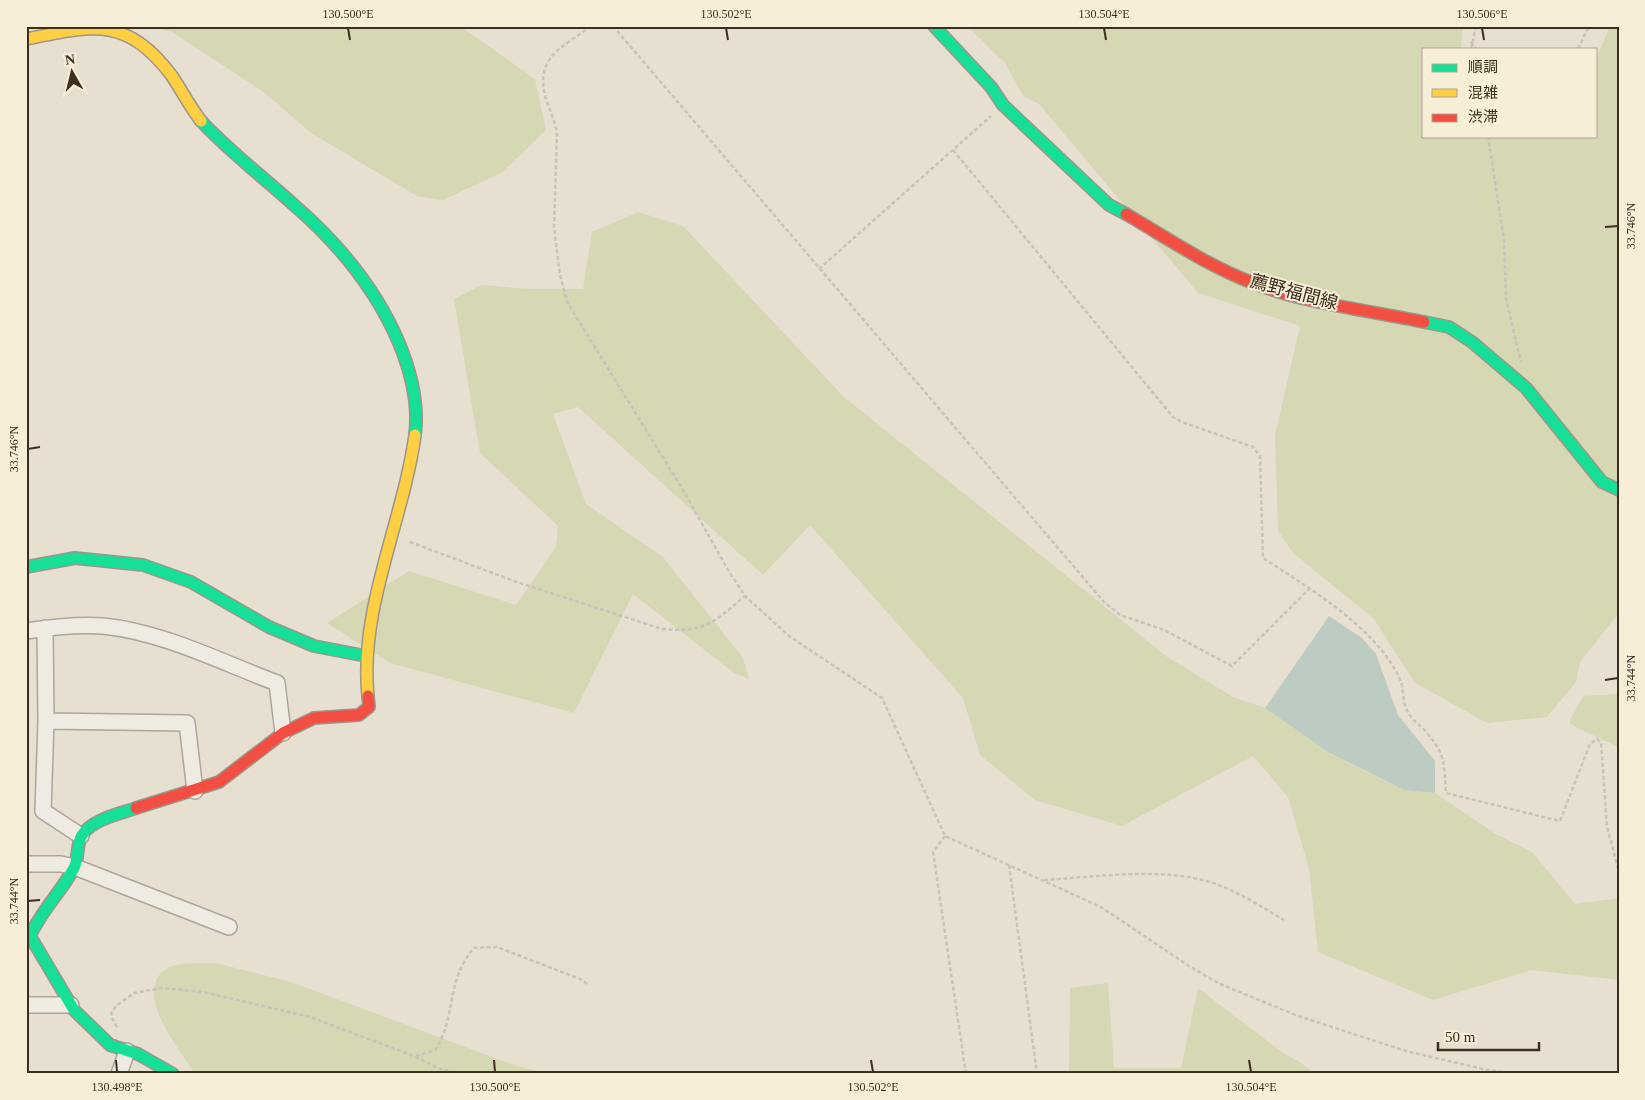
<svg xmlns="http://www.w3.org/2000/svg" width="1645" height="1100" viewBox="0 0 1645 1100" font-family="'Times New Roman','Noto Sans JP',serif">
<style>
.green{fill:#d6d7b3}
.water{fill:#bcccc2}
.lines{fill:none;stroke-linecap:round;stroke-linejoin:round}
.street-casing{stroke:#ada599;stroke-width:18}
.fast-casing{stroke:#9c958a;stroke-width:14}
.slow-casing{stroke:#9c958a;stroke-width:14}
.jam-casing{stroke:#9c958a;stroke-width:14}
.path{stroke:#c8c2b9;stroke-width:2.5;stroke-dasharray:4 2.5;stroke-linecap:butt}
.street{stroke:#efebe3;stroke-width:15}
.fast{stroke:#16e098;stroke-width:11}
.slow{stroke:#ffcf43;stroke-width:11}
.jam{stroke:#f24e42;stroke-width:11}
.ticks{fill:none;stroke:#3d2e20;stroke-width:2}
.labels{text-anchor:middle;stroke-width:4;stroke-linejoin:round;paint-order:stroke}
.street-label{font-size:18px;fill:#3d2e20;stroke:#f7eed8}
.neatline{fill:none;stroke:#3d2e20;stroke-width:2}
.ticks-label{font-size:12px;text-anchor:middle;fill:#3d2e20}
</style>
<rect width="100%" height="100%" fill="#e7e0d1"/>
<!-- green -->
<path class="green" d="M149,26H460L535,79L546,130L503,172L443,200L417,196L311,133L265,93L172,32Z
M967,26H1463L1461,49H1424V136H1596V59L1610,26H1619V613L1580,662L1576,682L1547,717L1487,723L1415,683L1374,619L1293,553L1278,531L1275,435L1300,326L1198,293L1039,104L1023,96L1005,63Z
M638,212L683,226L844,397L1166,656L1233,697L1265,708L1328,752L1369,773L1404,790L1435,793L1496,834L1532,852L1575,904L1619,898V980L1532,970L1433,1000L1318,952L1309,869L1288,797L1253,756L1122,826L1035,800L980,755L963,698L810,525L763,575L578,407L553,414L586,504L663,557L743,658L749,679L734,673L633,594L574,713L390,663L327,623L409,571L516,605L556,547L558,526L480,453L454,299L481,285L531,289H583L592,232Z
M1619,694L1618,747L1576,727L1569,722L1583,696Z
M216,963L291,982L508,1063L546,1074H195C181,1051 131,992 166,969C178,961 202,964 216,963Z
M1108,983L1114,1068H1181L1198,988L1283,1053L1300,1062L1315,1074H1069L1070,988Z"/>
<!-- water -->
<path class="water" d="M1329,616L1362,638L1376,654L1398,715L1435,761V793L1404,790L1328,752L1265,708Z"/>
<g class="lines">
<!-- street casing -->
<g class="street-casing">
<path id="street" d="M45,628L46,721L43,811L81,836
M26,631C52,627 77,624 103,626C163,632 221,662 277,683L283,733
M46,721L187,723L195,791
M26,864H61L75,867L229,927
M26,1005H71
M119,1074L127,1051"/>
</g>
<!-- fast casing -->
<g class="fast-casing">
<path id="fast" d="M934,26L991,87L1003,105L1109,205L1126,214
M201,121C230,152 263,177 294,205C338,243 376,289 399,343C411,372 419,404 415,435
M1424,322L1449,327L1472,342L1526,388L1602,482L1619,490
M26,567L75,558L143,565L191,582L269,627L314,646L366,656
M136,808C119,814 93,819 82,835C76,844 79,859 74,868C61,892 41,911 30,936L74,1010L110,1045L138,1054L173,1074"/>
</g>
<!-- slow casing -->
<g class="slow-casing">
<path id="slow" d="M26,39C92,26 126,15 172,76C182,91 190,107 201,121
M368,696C359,608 403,522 415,435"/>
</g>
<!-- jam casing -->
<g class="jam-casing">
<path id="jam" d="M1126,214C1167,238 1208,266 1253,283C1307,304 1368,310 1424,322
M136,808L219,782L283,733L314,718L359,715L369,707L368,696"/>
</g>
<!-- path -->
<path class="path" d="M591,26C562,48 534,57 546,99C550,111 555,121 557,133L554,228L560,275L567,302L683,490L728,570L745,596L789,636L882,698L945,836L1101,907L1189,966L1220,984L1298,1016L1406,1051L1483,1069L1512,1074
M613,26L1104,602L1120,615L1164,630L1232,666L1310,588
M1471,42L1476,49
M1471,49L1476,26
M1578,49L1589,26
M1488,136L1504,240L1506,299L1521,362
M953,150L1173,417L1182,422L1253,447L1260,456L1263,558C1309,588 1375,627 1399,677C1405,689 1401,702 1409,714C1413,721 1422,726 1427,733C1446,755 1444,765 1446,793L1560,821L1590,744L1597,739L1601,742L1607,827L1619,872
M819,269L991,116
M410,542L514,581L662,629C705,633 714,622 745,596
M945,836L933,852L966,1074
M1009,865L1037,1074
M1044,880C1097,877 1165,866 1216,884C1240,893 1262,907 1284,920
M117,1027L111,1016L112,1012L116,1006L134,993L162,988L203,992L310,1017L414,1056L438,1068L460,1074
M416,1056L435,1050C457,1017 445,981 474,948L497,947L580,979L587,984"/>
<!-- street -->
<use href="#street" class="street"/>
<!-- fast -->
<use href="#fast" class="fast"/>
<!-- slow -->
<use href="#slow" class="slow"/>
<!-- jam -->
<use href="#jam" class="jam"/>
</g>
<!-- ticks -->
<path class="ticks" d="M348,28L350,40M726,28L728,40M1104,28L1106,40M1482,28L1484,40M1605,227L1618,226M28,449L40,447M1605,680L1618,678M28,901L40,900M116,1060L117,1072M494,1060L495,1072M871,1060L873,1072M1249,1060L1251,1072"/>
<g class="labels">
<!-- street labels -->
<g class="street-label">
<text transform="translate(1294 292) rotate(15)" y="6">薦野福間線</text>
</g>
</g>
<!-- border -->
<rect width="1645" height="1100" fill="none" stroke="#f7eed8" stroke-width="55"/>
<!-- legend -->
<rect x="1422" y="48" width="175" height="90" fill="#f7eed8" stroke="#ada18e"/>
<rect x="1432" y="64" width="25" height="8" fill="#16e098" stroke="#ada18e"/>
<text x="1468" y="72" font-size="15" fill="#3d2e20">順調</text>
<rect x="1432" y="89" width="25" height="8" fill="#ffcf43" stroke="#ada18e"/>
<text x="1468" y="98" font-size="15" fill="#3d2e20">混雑</text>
<rect x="1432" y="114" width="25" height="8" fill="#f24e42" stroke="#ada18e"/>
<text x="1468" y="122" font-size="15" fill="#3d2e20">渋滞</text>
<!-- north arrow -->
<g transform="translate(72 72) rotate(352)" stroke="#f7eed8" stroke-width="4" paint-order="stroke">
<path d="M0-4L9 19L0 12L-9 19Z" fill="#3d2e20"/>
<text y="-8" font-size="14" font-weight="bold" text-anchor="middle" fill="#3d2e20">N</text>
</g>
<!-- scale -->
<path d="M1438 1042v8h101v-8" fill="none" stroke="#3d2e20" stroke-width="2.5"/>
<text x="1445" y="1042" font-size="15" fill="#3d2e20" stroke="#f7eed8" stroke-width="4" paint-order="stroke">50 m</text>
<rect x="28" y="28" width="1590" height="1044" class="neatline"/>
<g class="ticks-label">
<text x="348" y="18">130.500°E</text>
<text x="726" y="18">130.502°E</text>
<text x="1104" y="18">130.504°E</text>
<text x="1482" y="18">130.506°E</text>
<text transform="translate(1631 226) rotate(-90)" y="4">33.746°N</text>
<text transform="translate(14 449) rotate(-90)" y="4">33.746°N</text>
<text transform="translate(1631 678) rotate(-90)" y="4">33.744°N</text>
<text transform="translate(14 901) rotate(-90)" y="4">33.744°N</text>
<text x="117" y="1091">130.498°E</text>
<text x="495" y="1091">130.500°E</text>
<text x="873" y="1091">130.502°E</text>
<text x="1251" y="1091">130.504°E</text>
</g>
</svg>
